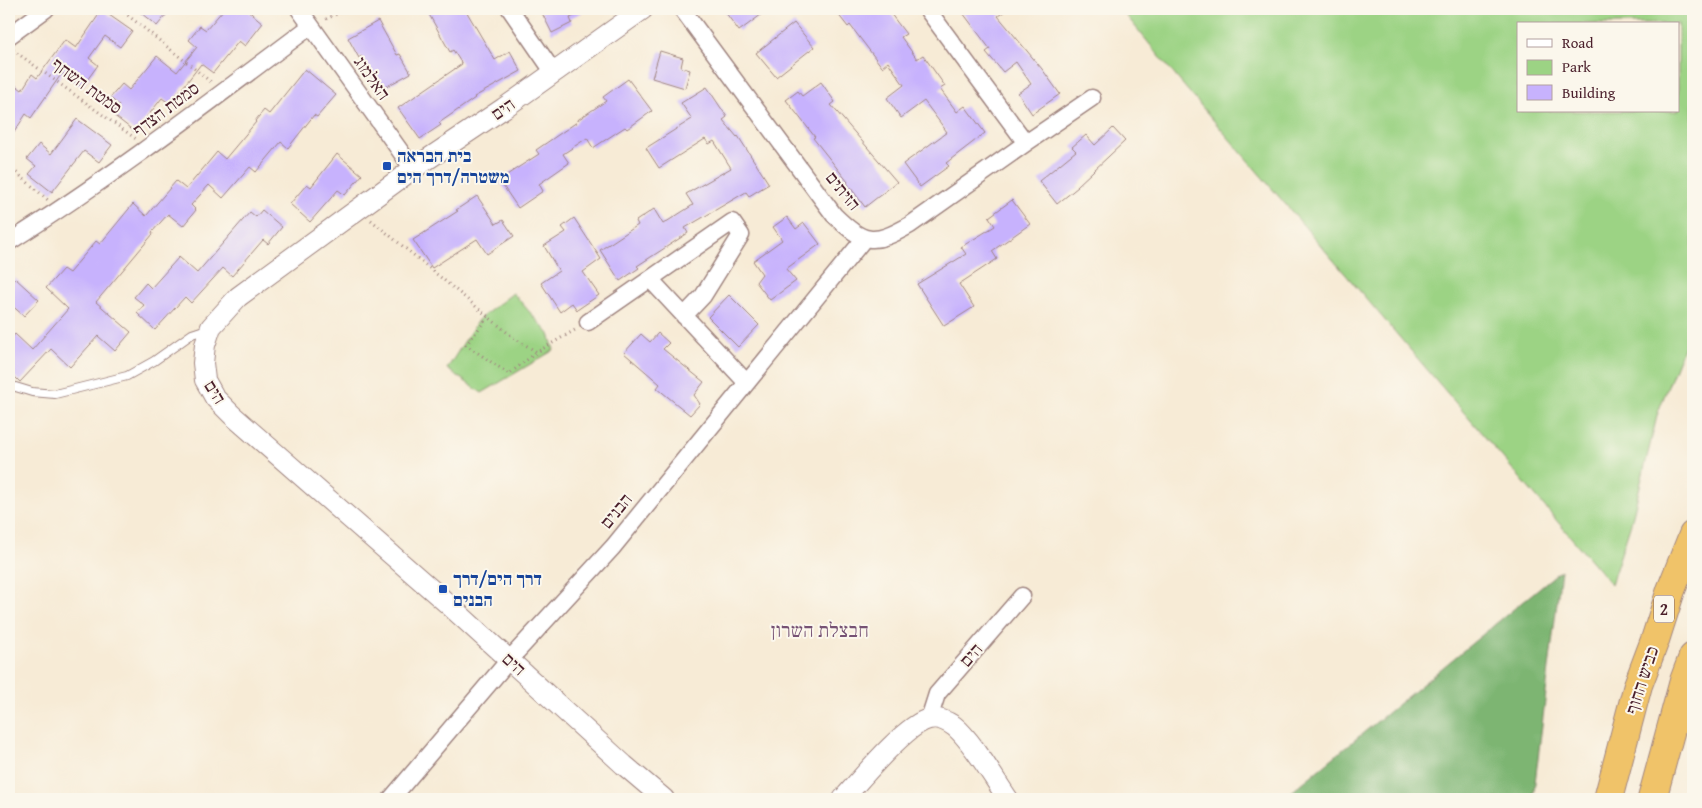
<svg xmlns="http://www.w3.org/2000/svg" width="1702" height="808" viewBox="0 0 1702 808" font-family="'Gentium Book Plus','Frank Ruhl Libre',serif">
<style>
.green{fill:#9cd384;stroke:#737958;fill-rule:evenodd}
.forest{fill:#7db572;stroke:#646a4e}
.building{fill:#c7b2fd}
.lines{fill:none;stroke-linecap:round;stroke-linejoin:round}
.service-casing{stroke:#a08580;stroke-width:10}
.minor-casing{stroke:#a08580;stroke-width:19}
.tertiary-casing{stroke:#a08580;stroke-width:22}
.motorway-casing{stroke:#a08580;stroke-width:30}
.path{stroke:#a08580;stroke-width:3;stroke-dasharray:1 4;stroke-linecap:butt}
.service{stroke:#fff;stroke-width:8}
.minor{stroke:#fff;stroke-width:16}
.tertiary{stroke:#fff;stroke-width:20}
.motorway{stroke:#f0c369;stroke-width:28}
.transit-dot{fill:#1a4fb4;stroke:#fbf7ec;stroke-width:2}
.labels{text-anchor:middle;stroke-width:4;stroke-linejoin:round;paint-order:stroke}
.shield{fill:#fbf7ec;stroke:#7f6065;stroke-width:1}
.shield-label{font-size:16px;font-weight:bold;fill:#4a1f2b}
.street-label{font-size:18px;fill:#4a1f2b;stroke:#fbf7ec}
.transit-label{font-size:18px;font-weight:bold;fill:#164399;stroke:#fbf7ec;text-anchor:start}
.quarter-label{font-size:20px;fill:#765274;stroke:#fbf7ec}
</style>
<rect width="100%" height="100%" fill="#fbf7ec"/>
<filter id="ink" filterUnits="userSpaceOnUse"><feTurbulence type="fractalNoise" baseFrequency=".02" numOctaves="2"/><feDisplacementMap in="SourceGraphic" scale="10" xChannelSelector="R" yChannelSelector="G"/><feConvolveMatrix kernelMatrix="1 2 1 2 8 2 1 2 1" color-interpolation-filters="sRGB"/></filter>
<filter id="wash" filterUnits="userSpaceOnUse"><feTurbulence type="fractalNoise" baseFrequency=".0096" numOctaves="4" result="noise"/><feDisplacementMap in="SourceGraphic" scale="20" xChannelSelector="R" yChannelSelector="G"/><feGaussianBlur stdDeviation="1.12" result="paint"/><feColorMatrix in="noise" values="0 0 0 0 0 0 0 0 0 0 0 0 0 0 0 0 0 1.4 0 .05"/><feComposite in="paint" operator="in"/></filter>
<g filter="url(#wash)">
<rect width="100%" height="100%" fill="#f7ebd6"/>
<!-- green -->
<path class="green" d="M1121,9H1693V327L1689,333L1658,412L1631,523L1611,584L1178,79ZM1518,24H1678V111H1518Z
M513,293L549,334L554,350L482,393L447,369L478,320Z"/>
<!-- forest -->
<path class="forest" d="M1561,570L1533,799H1283Z"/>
<g id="blocks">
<!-- building -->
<path class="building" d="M136,9H171L157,26Z
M224,9H246L263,23L245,46L239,41L213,73L201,64L170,104L162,98L135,132L112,114L119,105L110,98L122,84L129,90L157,56L177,72L197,47L189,40L200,26L206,30Z
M426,9H465L495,60L510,51L521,71L474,97L475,98L439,123L441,125L420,139L398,108L462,64L453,50L450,52Z
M540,9H589L570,18L572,23L552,33Z
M723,9H769L739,31Z
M834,9H887L906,34L901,37L917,59L923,55L945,86L940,89L957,112L965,106L985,133L946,163L949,166L920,187L903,164L947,132L924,101L901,118L887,98L904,85L888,62L882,67L850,25L848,27Z
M960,9H1008L998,16L1042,69L1060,94L1032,114L1018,93L1031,84L1016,62L1003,72L986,52L990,49Z
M102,10L132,31L120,47L105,36L89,58L98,65L82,87L62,73L31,118L26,114L9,140V92L14,84L22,90L32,74L37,78L65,40L76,48Z
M378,21L397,55L400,54L411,73L380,90L361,56L359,58L348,38Z
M794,23L814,47L776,77L756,53Z
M660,51L683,58L681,67L690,70L685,88L652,78Z
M305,69L336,95L317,117L314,115L288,148L281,142L256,172L250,167L223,198L209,185L191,205L196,210L183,226L168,214L152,232L153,234L96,302L131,332L115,351L98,336L70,367L51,349L20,382L9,371V341L15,334L32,350L68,309L46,288L63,269L69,273L96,241L100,244L133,204L146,216L176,181L186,189L217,152L225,159L256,122L255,121L264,110L269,114Z
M628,79L652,111L627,129L625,127L593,148L587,138L563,154L569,163L539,184L543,191L518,208L499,180L539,154L536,150L577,122L576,121L606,101L603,97Z
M821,82L835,102L831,105L897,182L865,207L847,183L848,182L813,138L815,137L786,100L798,91L802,96Z
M707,87L727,117L723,120L737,137L738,136L769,184L749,196L746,192L685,228L688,233L637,266L639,268L620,281L600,250L638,225L636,221L654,209L663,224L693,205L686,194L731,168L714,141L709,144L705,139L659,168L646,148L692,119L681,103Z
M77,119L112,145L99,162L84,151L52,192L29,174L36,166L27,159L39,144L51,154Z
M1113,128L1125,141L1077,186L1078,187L1057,204L1039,181L1076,151L1072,147L1086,135L1095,145Z
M337,154L362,175L345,195L338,190L310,222L290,204L307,184L311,187Z
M477,196L496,224L503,220L514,236L487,254L477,239L432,268L413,240L458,211L456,210Z
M1012,200L1030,224L992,251L997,259L959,284L974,307L944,326L917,284L966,254L961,247L995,226L989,217Z
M262,210L282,227L268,244L263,240L232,276L223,268L191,303L185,297L155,330L137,313L144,305L134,297L146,283L151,288L179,257L197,273L250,212L256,217Z
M787,217L796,229L804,223L820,244L786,269L796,281L770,300L756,282L762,274L753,261L782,240L773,227Z
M574,218L601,259L583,272L599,295L577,310L572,303L560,312L541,283L559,271L544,246L566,232L562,227Z
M15,278L39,300L24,316L9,303V286Z
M729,295L759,325L738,347L708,317Z
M658,333L669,343L663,349L704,382L694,395L700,404L690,415L657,388L660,384L624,353L641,334L650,342Z"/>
</g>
</g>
<g filter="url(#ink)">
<use href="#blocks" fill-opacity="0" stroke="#a08580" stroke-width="1"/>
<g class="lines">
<!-- service casing -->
<g class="service-casing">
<path id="service" d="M9,385L32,392L55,394L127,376L154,361L192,334L207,329"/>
</g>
<!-- minor casing -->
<g class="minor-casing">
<path id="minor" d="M299,9L413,169
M510,9L554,73
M682,9L834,215C864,244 873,246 910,225L1026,143L927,9
M9,36L46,9
M1026,143L1092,98
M9,242C114,176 212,100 311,26
M684,316L703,296L741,235L732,222L650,279L746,382
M588,322L650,279
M929,719L937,694L1022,596
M391,799L509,660L613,547L864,239"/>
</g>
<!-- tertiary casing -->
<g class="tertiary-casing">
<path id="tertiary" d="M643,9L504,108L413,169L238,297L211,327L205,345L203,363L205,380L215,398L232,415L449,605L624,765L664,799
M843,799C860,780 906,724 929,719C937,717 947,721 954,726C971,739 995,780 1008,799"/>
</g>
<!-- motorway casing -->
<g class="motorway-casing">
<path id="motorway" d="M1608,799L1638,685L1655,640L1671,590L1693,535
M1652,799L1684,681L1693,657"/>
</g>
<!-- path -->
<path class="path" d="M120,9L211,82
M326,19L348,9
M13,50L136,139
M9,166L48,200
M371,220L514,338L537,352L575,330
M488,317L466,345L509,374L537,352"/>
<!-- service -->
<use href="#service" class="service"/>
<!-- minor -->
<use href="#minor" class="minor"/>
<!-- tertiary -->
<use href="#tertiary" class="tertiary"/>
<!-- motorway -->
<use href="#motorway" class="motorway"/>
</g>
</g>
<!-- markers -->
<g class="transit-dot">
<rect x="382" y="161" width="10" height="10" rx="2.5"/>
<rect x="438" y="584" width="10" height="10" rx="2.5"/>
</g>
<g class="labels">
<!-- shield labels -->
<rect class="shield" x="1654" y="595.5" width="20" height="27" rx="4"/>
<g class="shield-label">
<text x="1664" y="615">2</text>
</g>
<!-- street labels -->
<g class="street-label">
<text transform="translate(372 78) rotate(55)" y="6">האלמוג</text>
<text transform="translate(87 86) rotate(36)" y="6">סמטת השחף</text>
<text transform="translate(166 109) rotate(-37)" y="6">סמטת הצדף</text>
<text transform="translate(503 109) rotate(-35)" y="6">הים</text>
<text transform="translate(843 191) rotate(51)" y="6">הזיתים</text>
<text transform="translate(215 392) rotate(58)" y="6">הים</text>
<text transform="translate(616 511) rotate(-51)" y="6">הבנים</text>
<text transform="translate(971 655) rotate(-49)" y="6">הים</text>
<text transform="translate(514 664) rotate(43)" y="6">הים</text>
<text transform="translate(1642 680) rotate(-72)" y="6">כביש החוף</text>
</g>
<!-- transit labels -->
<g class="transit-label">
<text x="397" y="162">בית הבראה<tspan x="397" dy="21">משטרה/דרך הים</tspan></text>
<text x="453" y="585">דרך הים/דרך<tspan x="453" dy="21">הבנים</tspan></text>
</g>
<!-- quarter labels -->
<g class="quarter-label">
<text x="820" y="637">חבצלת השרון</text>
</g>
</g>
<!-- margin -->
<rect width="1702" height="808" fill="none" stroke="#fbf7ec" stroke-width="30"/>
<!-- legend -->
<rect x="1517" y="22" width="162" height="90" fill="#fbf7ec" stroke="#b4a19f"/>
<rect x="1527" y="39" width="25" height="8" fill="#ffffff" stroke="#b4a19f"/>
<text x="1562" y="48" font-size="15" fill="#4a1f2b">Road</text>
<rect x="1527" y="60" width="25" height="15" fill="#9cd384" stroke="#b4a19f"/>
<text x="1562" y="72" font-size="15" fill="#4a1f2b">Park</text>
<rect x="1527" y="85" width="25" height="15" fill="#c7b2fd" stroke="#b4a19f"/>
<text x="1562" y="98" font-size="15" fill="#4a1f2b">Building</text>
</svg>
